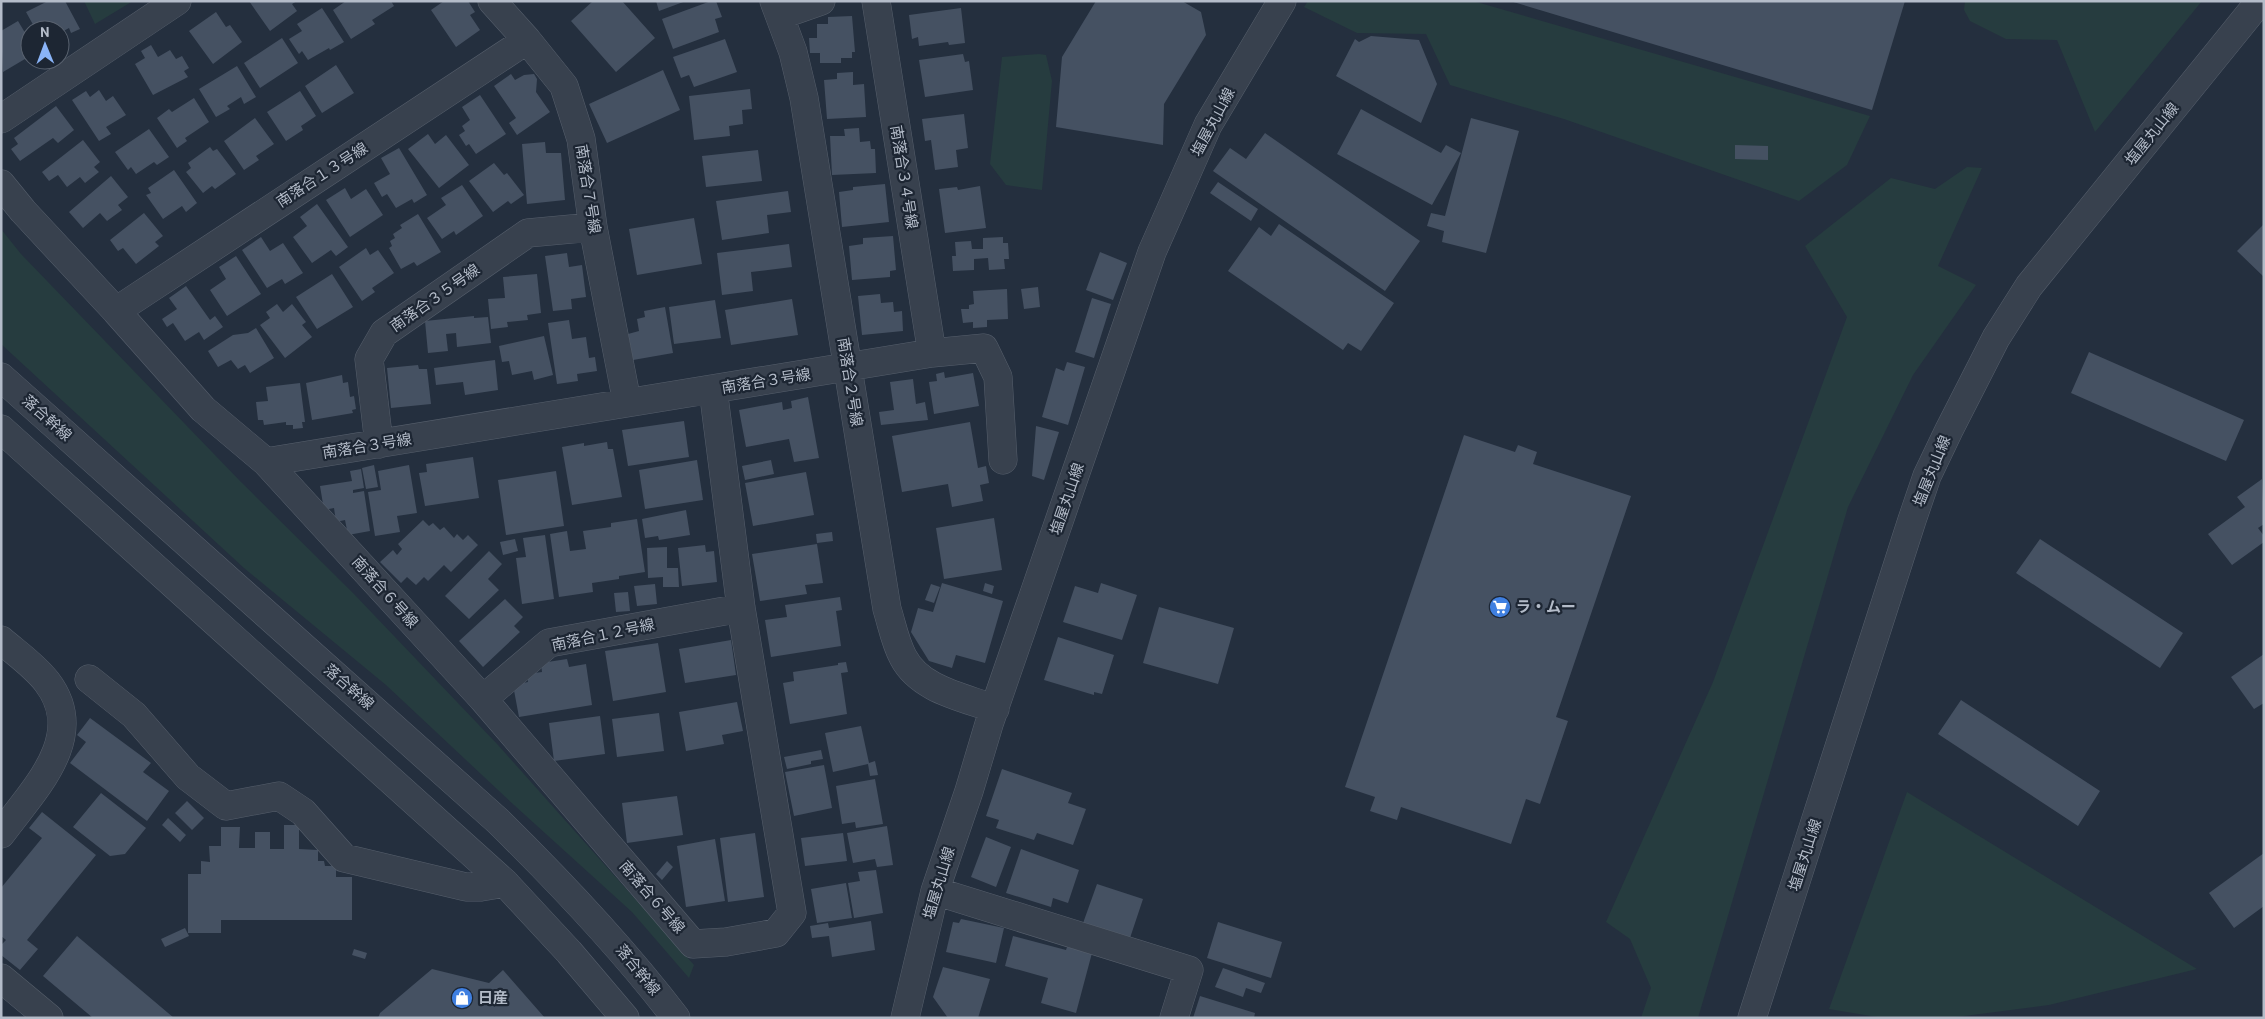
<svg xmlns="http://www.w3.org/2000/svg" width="2265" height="1019" viewBox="0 0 2265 1019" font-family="Barlow,'Noto Sans JP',sans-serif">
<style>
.green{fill:#263c3f}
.building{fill:#455162}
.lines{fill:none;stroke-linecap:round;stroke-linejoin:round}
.minor-casing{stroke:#565f6c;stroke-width:29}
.minor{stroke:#38414e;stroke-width:28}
.labels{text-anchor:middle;stroke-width:4.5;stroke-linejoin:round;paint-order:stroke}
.street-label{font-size:15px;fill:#b4bcc9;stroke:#1d2633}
.poi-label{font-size:15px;font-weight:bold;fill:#b4bcc9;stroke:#1d2633;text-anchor:start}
</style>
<rect width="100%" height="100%" fill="#242f3e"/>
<!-- green -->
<path class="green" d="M84,1H133L95,24Z
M1308,1H1473L1870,116L1847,165L1799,201L1564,119L1450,85L1426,34L1357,33L1304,7Z
M1965,1H2202L2095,132L2057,40L2006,39L1970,21L1964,10Z
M1039,54L1046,55L1052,81L1042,190L1006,185L990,164L1002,57Z
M1967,167L1982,168L1938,266L1976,285L1913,375L1848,507L1698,1018H1641L1651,988L1630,939L1606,922L1713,682L1847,317L1805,246L1891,178L1935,189Z
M1,229L21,254L240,481L353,593L498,745L694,965L689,978L632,912L514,805L386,685L244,568L1,344Z
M1907,792L2197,969L2049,1005L1949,1018H1883L1829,1009Z"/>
<!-- building -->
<path class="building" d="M48,1H65L80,29L71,33L69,28L60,33V30H36L26,12Z
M249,1H297L292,4L297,11L270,31Z
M346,1H391L394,6L372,20L375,24L351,39L333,10Z
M444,1H468L475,12L470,15L480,30L456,47L431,10Z
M593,1H622L655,38L616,72L571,21Z
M656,1H686L659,11Z
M711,1H716L722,17L715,19L719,32L673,49L662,19Z
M1096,1H1182L1201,12L1206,35L1164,104L1163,145L1056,127L1062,57Z
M1510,1H1905L1872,110Z
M322,8L344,42L330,50L329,48L308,60L302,51L299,54L289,39L302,31L297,24Z
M961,8L965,43L949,45L948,42L919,46L918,37L912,39L909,15Z
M216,12L226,27L230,25L242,42L213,64L189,31Z
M852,16L855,52H852V58H841V63H820V53H810L809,38H817V24H828V17Z
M18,21L30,41L25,43L30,56L3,72L1,31Z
M1371,36L1419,40L1437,84L1421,123L1336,76L1355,39L1359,42Z
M282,38L298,63L260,88L244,63Z
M725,39L737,72L694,87L689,75L681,78L673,57Z
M151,45L158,57L170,50L176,59L182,56L189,68L184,71L188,77L153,95L135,64L145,58L141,51Z
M963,54L965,62L969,61L973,90L925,97L919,60Z
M336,65L354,93L322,113L305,86Z
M237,66L256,97L244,104L241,97L227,106L230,109L216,117L199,89Z
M663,70L680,110L607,143L589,104Z
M853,72V85L864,84L866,117L827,119L824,80L837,79V73Z
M511,74L515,80L524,75L534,74L537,79L536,92L550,112L517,135L509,123L516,118L494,86Z
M750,89L752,109L742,110L743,124L729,126L730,136L694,140L689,96Z
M99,90L106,101L113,96L126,115L106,127L111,134L99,141L72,100L86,91L90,97Z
M300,91L316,116L301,126L303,130L286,141L267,112Z
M480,95L506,134L476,154L469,144L466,146L459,135L465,131L462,126L470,120L462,107Z
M194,98L209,122L185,138L187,141L177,148L157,118L169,109L172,112Z
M56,106L74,130L58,143L53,138L20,161L11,149L18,144L14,138Z
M1361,109L1441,153L1446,145L1461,153L1432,205L1337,154Z
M964,114L968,148L956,150L958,167L935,170L931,140L925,141L922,119Z
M255,118L274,144L256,156L259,160L244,170L224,141Z
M1471,118L1519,131L1486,253L1442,242L1444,231L1427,226L1431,213L1445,216Z
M859,128L860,142L870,141L871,149H875L876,173L832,175L830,136H845L844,129Z
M149,129L169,157L157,165L154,162L136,174L131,167L128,170L115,152Z
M1265,133L1420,241L1385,291L1213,171L1230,148L1246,159Z
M428,134L435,144L446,135L469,165L439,188L408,149Z
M83,140L100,162L94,167L99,172L85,183L80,177L67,187L58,175L49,181L42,172Z
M545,142L546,153H561L565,200L527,204L522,144Z
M1735,145L1768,146V160L1735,159Z
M210,147L213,151L217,149L236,174L215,189L212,186L203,193L186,172L191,168L188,163Z
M399,148L427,195L414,203L412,199L396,208L387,194L382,197L374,183L390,174L381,158Z
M758,150L762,181L706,187L702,156Z
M494,163L504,175L507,173L524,195L511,204L508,201L493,212L469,181Z
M174,170L197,203L186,212L182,206L163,219L146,195L151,193L148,188Z
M111,176L128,197L118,205L122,210L107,221L100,213L83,228L69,212Z
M1218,182L1258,209L1251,221L1210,193Z
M885,184L889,222L842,227L839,192L853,190V187Z
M462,185L483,216L456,235L454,231L442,239L427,218L446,205L441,198Z
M980,186L986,228L945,233L939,189L957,187L958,190Z
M345,188L351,199L366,189L383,215L350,237L326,200Z
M788,191L791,212L767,215L769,233L722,240L716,201Z
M317,204L348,247L336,256L331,250L312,263L293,237L307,226L300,217Z
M144,213L163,236L155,242L159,246L136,264L123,248L118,251L110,240Z
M418,214L441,252L417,266L414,262L401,269L389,248L392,246L390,241L395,238L393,234L402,228L400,225Z
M694,218L702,264L637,275L629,229Z
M1279,224L1394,303L1361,351L1348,343L1343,350L1228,271L1259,227L1271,236Z
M2264,224V277L2237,251Z
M893,236L896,270L890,271V277L852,280L849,246L863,244V238Z
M261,237L270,251L283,243L303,273L285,284L282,279L267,288L242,250Z
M1003,237V243H1008L1009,259H1004L1005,269L989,270L988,258L974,259V270L953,271L952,256H956L955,242L971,241L972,249H983V238Z
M789,244L792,267L751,272L753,291L722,295L717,253Z
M366,248L370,255L378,250L394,273L372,288L375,292L362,301L339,267Z
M1100,252L1127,263L1113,300L1086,290Z
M567,253L569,267L582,265L586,297L571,299L572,309L553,311L545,256Z
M236,256L261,294L227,316L210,290L226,279L219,267Z
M332,274L353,307L317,329L296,297Z
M537,274L541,313L527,315L528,320L507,322L508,327L491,329L488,299L505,298L503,277Z
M186,286L210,320L215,316L223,327L204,340L199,332L185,341L173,323L167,327L162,319L177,309L169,298Z
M1038,287L1040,307L1024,309L1021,289Z
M1007,289L1008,319L987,320V327L973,328V322L963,323L961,309H969V305L974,304L973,291Z
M880,294L881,303L893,302L894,312L902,311L903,331L862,335L858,296Z
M1092,298L1111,304L1094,358L1075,352Z
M792,299L798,335L731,345L725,310Z
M715,300L721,338L674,344L669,307Z
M277,304L283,312L292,304L306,322L302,325L312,337L285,358L260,325L270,318L266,312Z
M665,307L673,353L633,360L628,334L639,331L637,319L645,317L644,311Z
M474,316V318L488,317L491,343L457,347L456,333L446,334L448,351L428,353L425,321Z
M569,320L572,339L586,337L589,358L595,357L597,371L577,374L578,381L557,384L548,323Z
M256,328L274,358L250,373L245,365L238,369L231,360L218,367L208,351L233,335L248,333Z
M544,336L553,375L534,380L532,371L512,375L509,361L502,362L499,346Z
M2089,352L2244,420L2226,461L2071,393Z
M495,360L498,390L465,395L463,382L436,385L434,368Z
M1067,362L1085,367L1068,425L1042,417L1056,368L1064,371Z
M418,365L419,369H427L431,404L391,408L387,368Z
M944,372L945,378L973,373L979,406L934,414L929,382L937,381L936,374Z
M342,375L343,383L348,382L350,397L354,396L356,409L352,410L353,413L312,420L306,383Z
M913,379L916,404L925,402L928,420L881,425L879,412L894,410L890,382Z
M300,383L305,422H302L303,428L293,429V425H286V422L264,425L263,420H258L256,402L268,401L266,387Z
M808,397L819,458L794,462L789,439L746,447L739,410L782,402L783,410L792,408L791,401Z
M684,421L689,457L628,466L622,430Z
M970,422L978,468L986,466L989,483L980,485L983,501L952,507L948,484L902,492L892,436Z
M1036,426L1059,432L1044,480L1032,476Z
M1464,435L1515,452L1518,445L1537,452L1533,464L1631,496L1556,717L1568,721L1540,804L1526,799L1511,844L1401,807L1397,820L1370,811L1375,797L1345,787Z
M607,442L608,449H613L622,497L572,505L562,447L584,443V446Z
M473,457L479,498L425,506L419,473L427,472L426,464Z
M697,460L703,500L645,509L639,470Z
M771,460L774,474L745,480L742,466Z
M374,465L378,487L366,489L362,468Z
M409,465L417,513L397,516L400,532L375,536L368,492L381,490L378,471Z
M361,469L364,488L353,490V493L364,491L370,531L348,535L345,520L336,522L334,508L324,510L320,486L352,481L350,471Z
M556,471L564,526L506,535L498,480Z
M806,472L814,515L753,526L745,483Z
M2262,479L2264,524L2258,528L2264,536V542L2232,565L2208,534L2245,507L2237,497Z
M686,510L690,535L659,540L658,536L645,538L642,519Z
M994,518L1002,570L944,579L936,528Z
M637,519L645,572L619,576V579L592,583L593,592L559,597L550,534L567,531L570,551L586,549L583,531L611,527V523Z
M423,520L429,526L433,523L440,530L444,527L454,538L457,534L463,540L468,535L478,545L451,572L444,565L428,581L424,577L416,585L407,577L401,583L380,562L393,550L397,555L402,549L398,544Z
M832,532L833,541L817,543L816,534Z
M545,535L554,599L522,604L516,558L526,557L523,538Z
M515,539L518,551L503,555L500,542Z
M2040,539L2183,633L2160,668L2016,573Z
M817,544L823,583L805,585L807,594L760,601L752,554Z
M705,545L706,552L714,551L717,582L682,586L678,548Z
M667,547V568H678L679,587H663V577L648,578L647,548Z
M489,551L502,564L488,579L499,590L469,619L445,596Z
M942,583L1003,601L985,663L956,655L952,668L929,661L911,632L918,608L933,612Z
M985,583L994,586L992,594L983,591Z
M1101,583L1137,595L1122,640L1063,622L1075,586L1098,593Z
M655,584L657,604L637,606L634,586Z
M931,584L940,587L934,603L925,600Z
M628,592L630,611L616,612L614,593Z
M840,597L842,610L836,611L841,646L771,657L765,620L787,617L785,605Z
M505,599L523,617L514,626L520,632L483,667L459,641Z
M1159,607L1234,628L1218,684L1143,663Z
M1058,637L1114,655L1102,694L1094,692V695L1044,680Z
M731,640L736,675L685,683L679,649Z
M658,643L666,692L613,701L605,651Z
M2264,654V703L2254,709L2231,677Z
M567,659L569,667L586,664L592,705L519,717L513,685L528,682L527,674L542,672L541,663Z
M846,662L848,672L841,673L847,714L790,724L783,683L794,681L793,672L838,665V663Z
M1961,700L2100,791L2078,826L1938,734Z
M737,702L743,731L722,735L724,744L686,751L679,712Z
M659,713L664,751L617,757L612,719Z
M600,716L605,754L554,761L549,723Z
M90,718L151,763L143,772L169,791L147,821L70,763L86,742L77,735Z
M861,726L869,763L875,761L878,775L870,776L868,764L833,772L825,733Z
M821,750L823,759L811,761V764L787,769L784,757Z
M824,765L832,808L794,816L785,772Z
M1002,769L1072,793L1068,803L1086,809L1073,845L1037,833L1034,840L996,828L999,820L986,816Z
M875,779L883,824L856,828L855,822L842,824L836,786Z
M101,793L146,828L125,854L110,856L73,827Z
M677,796L683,835L627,843L622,803Z
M187,801L204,818L192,830L175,813Z
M42,812L96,855L27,940L38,949L20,970L1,955V945L6,940L1,936V888L42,838L29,828Z
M168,818L186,835L180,842L162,825Z
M284,825H299V849L318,850V861H324L325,866H336V877H352V920H221V933H188V874H201V861L210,862L209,846H221V827H240L239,848H255V832H270V849H284Z
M887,826L893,865L877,867L875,859L853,863L847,833Z
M755,833L764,897L728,902L720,838Z
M843,833L847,861L805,866L801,838Z
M986,837L1011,847L996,887L971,877Z
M715,839L725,901L686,907L677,846Z
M1021,849L1079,870L1068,903L1053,898L1051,907L1006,893Z
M2264,853V906L2234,928L2209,893Z
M667,861L673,867L662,880L656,874Z
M876,870L883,913L854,918L848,883L860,881L858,872Z
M846,883L852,918L817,923L811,889Z
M1097,884L1143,899L1129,941L1082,926Z
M961,919L1004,928L996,963L946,952L953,922L959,923Z
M871,921L875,950L832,957L829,936L812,938L810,926L828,923L829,928Z
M1218,922L1282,942L1271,978L1207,958Z
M185,928L189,936L165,947L161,939Z
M77,936L174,1018H93L43,976Z
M1013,936L1066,950L1067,947L1092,953L1076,1013L1041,1003L1048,978L1005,966Z
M354,949L367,953L365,959L352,955Z
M943,967L990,979L978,1018H948L933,997Z
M1223,968L1265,983L1261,993L1246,988L1243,997L1215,987Z
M432,969L489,983L503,970L545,1018H378L380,1013Z
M1200,996L1255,1013L1254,1018H1193Z"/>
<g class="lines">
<!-- minor casing -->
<g class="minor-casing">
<path id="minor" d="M492,1L527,40L564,86L581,139L593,227L627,402
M774,1L793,52L804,98L887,609C892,625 895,642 903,657C920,690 963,697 995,709
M876,1L932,353
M781,15L821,1
M1,119L177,1
M1,184L23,211L116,311L203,409L266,462L932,353L984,348L998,377L1003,460
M116,311L527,40
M1,377L498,821C561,883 622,947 676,1018
M1,429L505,883L569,952L625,1018
M379,444L369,359L384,333L528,233L593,227
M266,462L483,699L693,944L726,942L776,933L792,913L741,608L713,389
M1,640C16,653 35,666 47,682C89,737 33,790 1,834
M89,679L134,715L188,777L226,806L279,796L303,812L344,858L466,887H481L505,883
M483,699L549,643L741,608
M935,891L1189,970L1174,1018
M1,978L49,1018
M905,1018L935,891L969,791L989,724L1152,252L1208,125L1282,1
M1752,1018L1912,520L1927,476L1949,430L1996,338L2029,286L2260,1"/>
</g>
<!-- minor -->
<use href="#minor" class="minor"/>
</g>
<!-- icons -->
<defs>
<g id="supermarket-disc" transform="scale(1.125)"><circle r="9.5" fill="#3f7fe0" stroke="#1d2633"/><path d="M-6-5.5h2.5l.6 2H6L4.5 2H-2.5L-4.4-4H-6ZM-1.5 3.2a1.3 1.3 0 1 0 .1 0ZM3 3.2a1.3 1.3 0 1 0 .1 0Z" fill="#fff"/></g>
<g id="shop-disc" transform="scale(1.125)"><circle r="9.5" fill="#3f7fe0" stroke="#1d2633"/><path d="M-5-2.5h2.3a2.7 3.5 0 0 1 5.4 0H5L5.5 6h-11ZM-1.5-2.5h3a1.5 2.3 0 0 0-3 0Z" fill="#fff"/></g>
</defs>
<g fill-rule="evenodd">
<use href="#supermarket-disc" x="1500" y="607"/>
<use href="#shop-disc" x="462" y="998"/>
</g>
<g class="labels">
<!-- street labels -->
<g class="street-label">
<text transform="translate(1213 122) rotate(-62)" y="5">塩屋丸山線</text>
<text transform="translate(2152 134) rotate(-51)" y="5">塩屋丸山線</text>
<text transform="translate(322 175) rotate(-33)" y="5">南落合１３号線</text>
<text transform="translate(904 177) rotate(81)" y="5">南落合３４号線</text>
<text transform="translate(588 189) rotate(81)" y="5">南落合７号線</text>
<text transform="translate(435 298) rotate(-35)" y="5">南落合３５号線</text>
<text transform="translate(766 381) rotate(-9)" y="5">南落合３号線</text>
<text transform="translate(850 382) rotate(81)" y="5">南落合２号線</text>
<text transform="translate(47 418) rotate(42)" y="5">落合幹線</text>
<text transform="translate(367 446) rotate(-9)" y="5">南落合３号線</text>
<text transform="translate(1932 471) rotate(-68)" y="5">塩屋丸山線</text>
<text transform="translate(1067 499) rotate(-71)" y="5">塩屋丸山線</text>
<text transform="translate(385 592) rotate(48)" y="5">南落合６号線</text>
<text transform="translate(603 635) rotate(-12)" y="5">南落合１２号線</text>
<text transform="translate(349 687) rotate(41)" y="5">落合幹線</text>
<text transform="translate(1805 855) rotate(-72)" y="5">塩屋丸山線</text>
<text transform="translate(939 883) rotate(-73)" y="5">塩屋丸山線</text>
<text transform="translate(652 897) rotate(49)" y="5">南落合６号線</text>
<text transform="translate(638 970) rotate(51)" y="5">落合幹線</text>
</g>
<!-- poi labels -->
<g class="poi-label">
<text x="1516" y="612">ラ・ムー</text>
<text x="478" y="1003">日産</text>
</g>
</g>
<!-- border -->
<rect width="2265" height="1019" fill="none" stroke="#b4bcc9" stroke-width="5"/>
<!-- north arrow -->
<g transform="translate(45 45) rotate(359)"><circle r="24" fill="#1d2633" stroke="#59626f"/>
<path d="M0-4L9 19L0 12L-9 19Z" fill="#8ab4f8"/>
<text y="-8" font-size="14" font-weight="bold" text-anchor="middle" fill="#b4bcc9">N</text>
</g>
</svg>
